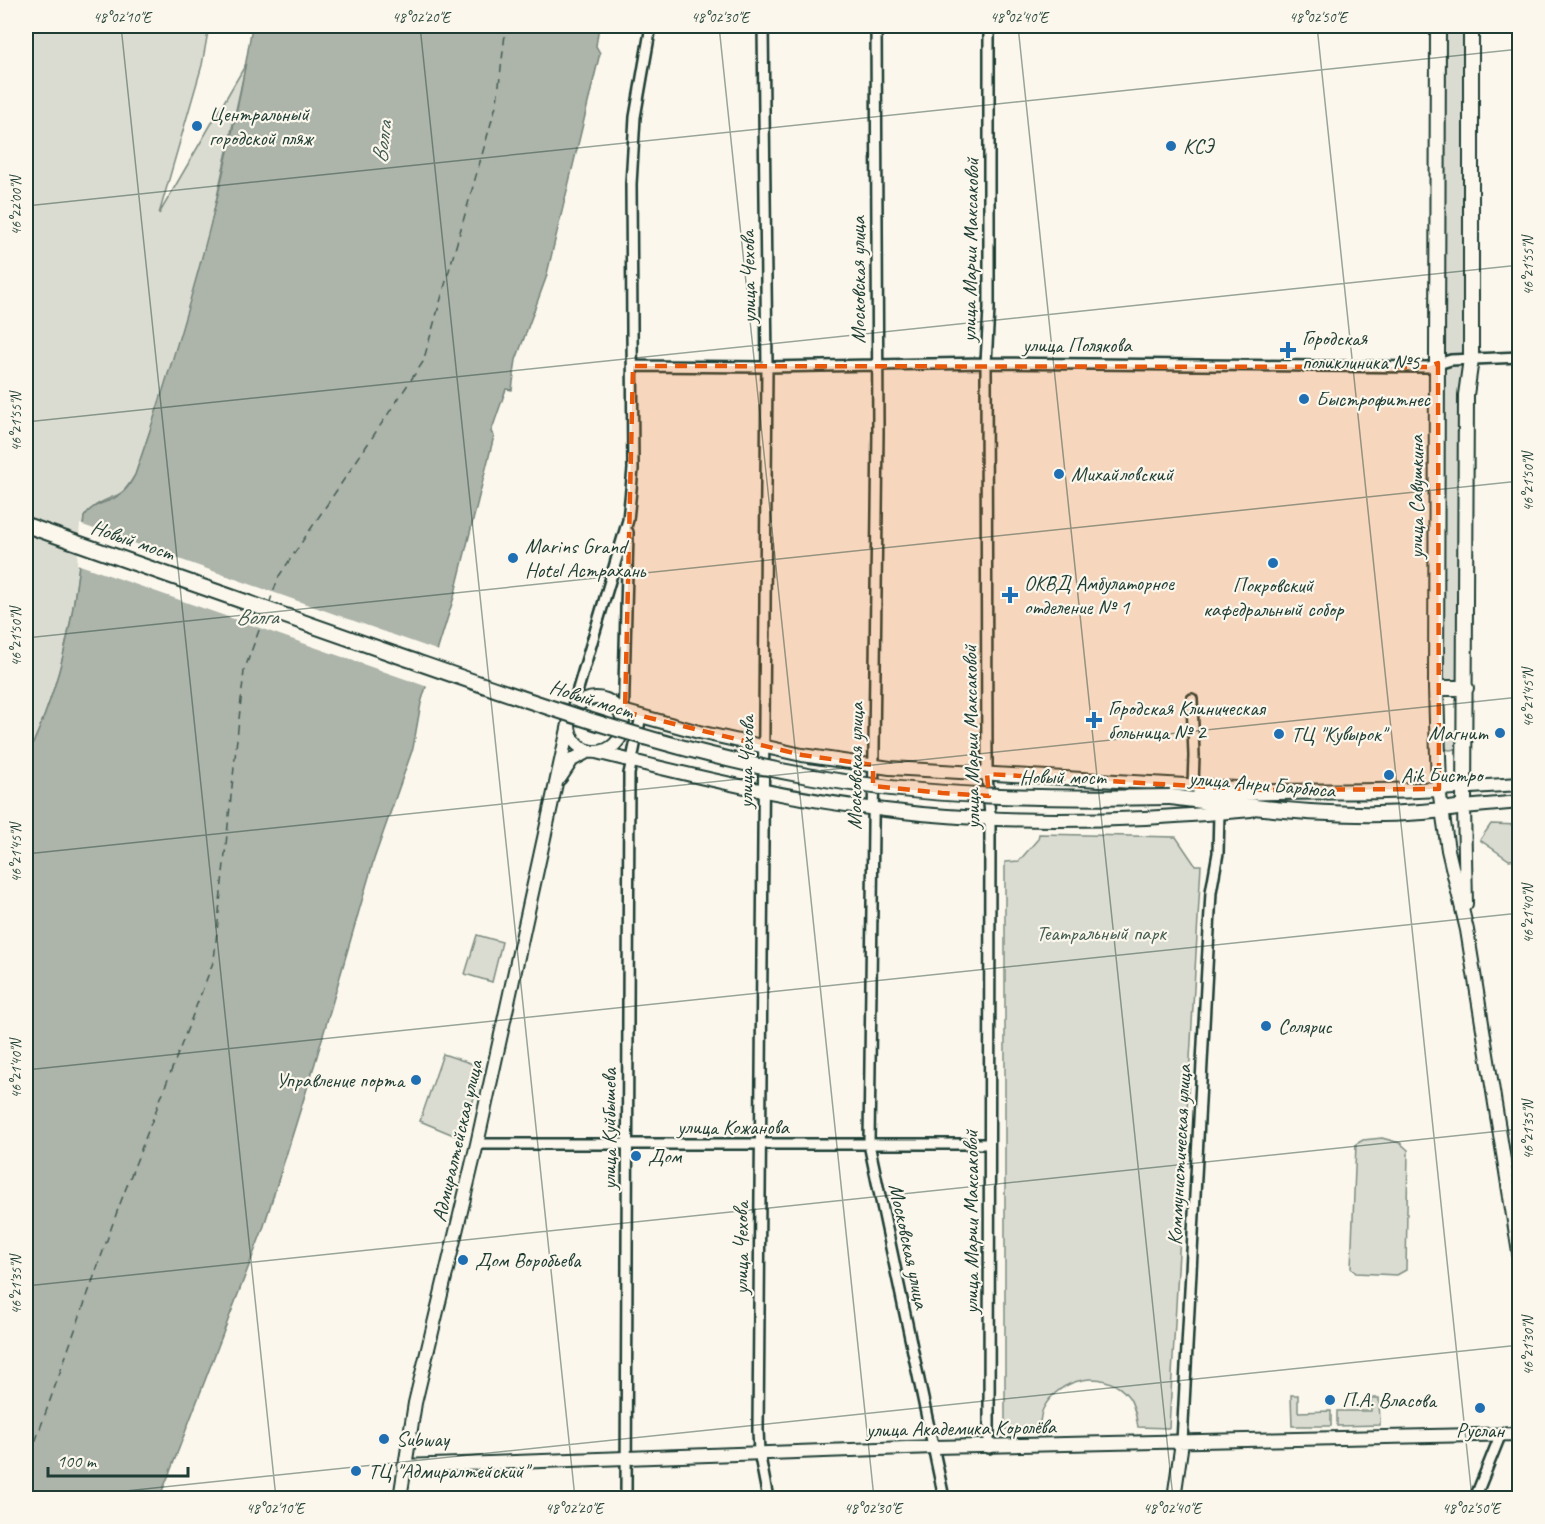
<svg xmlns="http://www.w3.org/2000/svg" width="1545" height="1524" viewBox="0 0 1545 1524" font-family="Caveat,sans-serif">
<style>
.green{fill:#dbdcd1;stroke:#7d8c82;stroke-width:1.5}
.water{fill:#adb4aa;stroke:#74847b;stroke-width:1.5}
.pier{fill:#fbf7ec}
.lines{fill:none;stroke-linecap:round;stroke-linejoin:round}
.ferry{stroke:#425b52;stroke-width:1.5;stroke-dasharray:8 6;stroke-linecap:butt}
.minor-casing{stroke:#1f3d34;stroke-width:14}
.major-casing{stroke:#1f3d34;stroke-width:16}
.highway-casing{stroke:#1f3d34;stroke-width:18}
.minor{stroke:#fbf7ec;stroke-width:9}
.major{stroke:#fbf7ec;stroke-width:12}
.highway{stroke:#fbf7ec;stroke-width:14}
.highway-bridge-casing{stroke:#1f3d34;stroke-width:18;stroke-linecap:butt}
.highway-bridge{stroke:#fbf7ec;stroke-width:14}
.marked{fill:#e8590c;fill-opacity:0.2;stroke:#e8590c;stroke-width:4.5;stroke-dasharray:12 8;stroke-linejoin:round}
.ticks{fill:none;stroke:#1f3d34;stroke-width:1.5;stroke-opacity:0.45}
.poi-dot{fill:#1f6fb2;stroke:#fbf7ec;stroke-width:2}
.labels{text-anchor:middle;stroke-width:4.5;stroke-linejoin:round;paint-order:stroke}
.poi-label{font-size:21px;fill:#1f3d34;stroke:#fbf7ec;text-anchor:start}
.street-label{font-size:21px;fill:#1f3d34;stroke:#fbf7ec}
.park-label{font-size:21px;fill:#455d53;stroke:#fbf7ec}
.water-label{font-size:22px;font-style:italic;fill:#425b52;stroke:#fbf7ec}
.neatline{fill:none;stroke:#1f3d34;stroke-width:2}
.ticks-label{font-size:15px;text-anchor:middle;fill:#1f3d34}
</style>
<rect width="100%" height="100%" fill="#fbf7ec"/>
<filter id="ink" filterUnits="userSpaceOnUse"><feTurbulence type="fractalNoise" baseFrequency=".0167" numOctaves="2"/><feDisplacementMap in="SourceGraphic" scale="12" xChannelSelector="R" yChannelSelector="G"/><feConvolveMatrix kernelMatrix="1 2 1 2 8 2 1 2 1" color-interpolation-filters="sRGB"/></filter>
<g filter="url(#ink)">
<!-- green -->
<path class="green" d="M26,26H209L202,65L159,214L246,64L208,238L176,355L135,475C121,499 119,492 98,504C93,507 88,513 84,517C76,606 65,677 26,759Z
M1439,26H1471L1466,688H1436Z
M1441 741a9 9 0 1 1 18 0a9 9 0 1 1-18 0Z
M1491,824L1519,825V859L1509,860L1480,840Z
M1039,834L1176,837L1195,865H1201L1169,1428L1138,1427C1136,1417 1135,1405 1128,1396C1105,1367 1058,1378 1043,1409C1040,1415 1040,1425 1039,1432L1005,1429V862L1019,861L1038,839Z
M477,935L502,942L492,982L465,974Z
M443,1054L482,1067L463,1139L420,1121Z
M1382,1138L1400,1143L1408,1150L1406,1270L1397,1275L1356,1273L1351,1268L1356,1144L1363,1140Z
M1291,1395H1298V1412L1331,1411V1426H1292Z
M1371,1398H1379L1380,1425L1337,1426V1411H1371Z"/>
<!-- water -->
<path class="water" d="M252,26H599L596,46L600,53L546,278L516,360L512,390L506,389L491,432L494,436L454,597L421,703L413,748L374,859L315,1063L263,1229L168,1477L159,1498H26V759C65,677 76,606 84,517C91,504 104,504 116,497C126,492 130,484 135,475C185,329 228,179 252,26Z"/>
<!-- pier -->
<path class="pier" d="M80,524L439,651L428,687L77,564Z"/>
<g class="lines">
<!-- ferry -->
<path class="ferry" d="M269,604L279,576L423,362L497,102L506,26
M26,1468L118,1209L214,960L244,671L265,614"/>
<!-- minor casing -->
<g class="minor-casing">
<path id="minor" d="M763,26L767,367L758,1430L759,1452L768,1498
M876,26L878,432L869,1144L944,1498
M633,366L767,367L986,363L1428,367L1451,360L1520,357
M1192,699L1194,756L1193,785
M570,716L628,520L633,469L631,184L635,117L651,26
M623,727L628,532
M477,1144H989
M1182,1442L1211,892L1218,853L1219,813
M989,1448L990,817L987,774L986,363L989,309V26
M626,1498L629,774L641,716
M1475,1498L1500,1436"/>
</g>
<!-- major casing -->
<g class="major-casing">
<path id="major" d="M569 725a27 27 0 1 1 54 0a27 27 0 1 1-54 0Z
M619,710L699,732L802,755L890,768L1237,788
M596,752C692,776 787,799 885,810C1007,825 1130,822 1251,810
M560,778L572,760L589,751
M1520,784L1439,789L1448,850L1467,930L1520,1259
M1466,904L1464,807L1520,802
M404,1466L934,1447L1520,1434
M400,1498L415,1403L477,1144L569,724
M1174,1498L1182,1442"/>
</g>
<!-- highway casing -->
<g class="highway-casing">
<path id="highway" d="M1436,688H1466
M1200,795C1280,789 1359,794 1439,789L1436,688L1438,26
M1170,797C1266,809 1368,823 1464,807L1466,395L1471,359V26"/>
</g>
<!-- minor -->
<use href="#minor" class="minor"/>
<!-- major -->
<use href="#major" class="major"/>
<!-- highway -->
<use href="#highway" class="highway"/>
<!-- highway-bridge casing -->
<g class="highway-bridge-casing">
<path id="highway-bridge" d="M26,525C153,569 280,614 408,659C540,705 669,751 808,776C928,798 1049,799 1170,797"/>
</g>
<!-- highway-bridge -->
<use href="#highway-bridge" class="highway-bridge"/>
</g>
</g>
<!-- marked area -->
<path class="marked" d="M1438,363L1439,789L1262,790L987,774L989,796L942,793L873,786V765L802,755L625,712L633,366L1428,367Z"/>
<!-- ticks -->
<path class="ticks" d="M121,26L276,1498M420,26L575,1498M719,26L874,1498M1018,26L1173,1498M1317,26L1472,1498M26,206L1520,49M26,422L1520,265M26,638L1520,481M26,854L1520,697M26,1070L1520,913M26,1286L1520,1129M59,1498L1520,1345"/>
<!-- markers -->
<g class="poi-dot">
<circle cx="197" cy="126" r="6"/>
<circle cx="1171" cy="146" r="6"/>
<path d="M1285 341h6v6h6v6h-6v6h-6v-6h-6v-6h6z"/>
<circle cx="1304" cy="399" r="6"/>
<circle cx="1059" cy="474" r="6"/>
<circle cx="513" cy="558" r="6"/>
<circle cx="1273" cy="563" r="6"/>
<path d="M1007 586h6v6h6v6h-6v6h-6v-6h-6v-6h6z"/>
<path d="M1091 711h6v6h6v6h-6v6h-6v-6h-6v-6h6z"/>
<circle cx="1500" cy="733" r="6"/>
<circle cx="1279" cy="734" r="6"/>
<circle cx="1389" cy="775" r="6"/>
<circle cx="1266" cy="1026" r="6"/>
<circle cx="416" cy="1080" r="6"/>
<circle cx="636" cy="1156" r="6"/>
<circle cx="463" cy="1260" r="6"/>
<circle cx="1330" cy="1400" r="6"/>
<circle cx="1480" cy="1408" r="6"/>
<circle cx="384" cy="1439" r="6"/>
<circle cx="356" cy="1471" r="6"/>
</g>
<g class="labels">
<!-- poi labels -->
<g class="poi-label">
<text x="209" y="121">Центральный<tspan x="209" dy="24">городской пляж</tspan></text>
<text x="1183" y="153">КСЭ</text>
<text x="1302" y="345">Городская<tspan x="1302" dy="24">поликлиника №5</tspan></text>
<text x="1316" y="406">Быстрофитнес</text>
<text x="1071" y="481">Михайловский</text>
<text x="525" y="553">Marins Grand<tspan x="525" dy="24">Hotel Астрахань</tspan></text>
<text x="1024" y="590">ОКВД Амбулаторное<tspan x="1024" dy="24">отделение № 1</tspan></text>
<text x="1273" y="592" text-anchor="middle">Покровский<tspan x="1273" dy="24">кафедральный собор</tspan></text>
<text x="1108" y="715">Городская Клиническая<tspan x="1108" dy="24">больница № 2</tspan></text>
<text x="1488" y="740" text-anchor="end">Магнит</text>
<text x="1291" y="741">ТЦ "Кувырок"</text>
<text x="1401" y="782">Aik Бистро</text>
<text x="1278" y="1033">Солярис</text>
<text x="404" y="1087" text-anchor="end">Управление порта</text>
<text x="648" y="1163">Дом</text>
<text x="475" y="1267">Дом Воробьева</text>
<text x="1342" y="1407">П.А. Власова</text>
<text x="1480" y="1437" text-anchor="middle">Руслан</text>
<text x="396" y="1446">Subway</text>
<text x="368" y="1478">ТЦ "Адмиралтейский"</text>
</g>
<!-- street labels -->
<g class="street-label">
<text transform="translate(970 250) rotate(-89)" y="7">улица Марии Максаковой</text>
<text transform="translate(748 277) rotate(-91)" y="7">улица Чехова</text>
<text transform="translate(858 280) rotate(-90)" y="7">Московская улица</text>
<text x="1077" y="352">улица Полякова</text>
<text transform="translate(1416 497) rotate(-90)" y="7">улица Савушкина</text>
<text transform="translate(133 540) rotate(19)" y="7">Новый мост</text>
<text transform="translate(592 699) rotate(18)" y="7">Новый мост</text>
<text transform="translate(971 737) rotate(-91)" y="7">улица Марии Максаковой</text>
<text transform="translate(746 762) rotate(-89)" y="7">улица Чехова</text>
<text transform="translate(855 766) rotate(-89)" y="7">Московская улица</text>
<text x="1063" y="784">Новый мост</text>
<text transform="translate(1262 784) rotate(5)" y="7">улица Анри Барбюса</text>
<text x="733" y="1134">улица Кожанова</text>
<text transform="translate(609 1129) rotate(-90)" y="7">улица Куйбышева</text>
<text transform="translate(457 1141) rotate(-77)" y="7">Адмиралтейская улица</text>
<text transform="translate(1179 1155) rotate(-87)" y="7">Коммунистическая улица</text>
<text transform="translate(971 1222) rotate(-90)" y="7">улица Марии Максаковой</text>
<text transform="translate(909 1246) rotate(78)" y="7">Московская улица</text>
<text transform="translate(741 1248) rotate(-90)" y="7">улица Чехова</text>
<text transform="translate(961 1428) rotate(-1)" y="7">улица Академика Королёва</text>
</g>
<!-- park labels -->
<g class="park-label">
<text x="1101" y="940">Театральный парк</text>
</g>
<!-- water labels -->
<g class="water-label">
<text transform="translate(381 142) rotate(-82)" y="8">Волга</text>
<text x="257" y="624">Волга</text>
</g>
</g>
<!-- margin -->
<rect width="1545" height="1524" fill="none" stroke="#fbf7ec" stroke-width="66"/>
<!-- scale -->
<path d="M48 1467v9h140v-9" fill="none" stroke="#1f3d34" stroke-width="3"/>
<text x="57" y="1467" font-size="18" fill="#1f3d34" stroke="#fbf7ec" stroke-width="4.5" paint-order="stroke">100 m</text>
<rect x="33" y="33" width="1479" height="1458" class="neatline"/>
<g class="ticks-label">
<text x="122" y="22">48°02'10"E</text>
<text x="421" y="22">48°02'20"E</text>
<text x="720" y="22">48°02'30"E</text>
<text x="1019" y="22">48°02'40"E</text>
<text x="1318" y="22">48°02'50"E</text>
<text transform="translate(16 206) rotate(-90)" y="5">46°22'00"N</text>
<text transform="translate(1528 266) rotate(-90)" y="5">46°21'55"N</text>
<text transform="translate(16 422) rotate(-90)" y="5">46°21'55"N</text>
<text transform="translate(1528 482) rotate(-90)" y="5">46°21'50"N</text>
<text transform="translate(16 637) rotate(-90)" y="5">46°21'50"N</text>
<text transform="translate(1528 698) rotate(-90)" y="5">46°21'45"N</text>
<text transform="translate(16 853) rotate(-90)" y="5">46°21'45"N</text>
<text transform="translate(1528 914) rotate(-90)" y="5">46°21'40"N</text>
<text transform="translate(16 1069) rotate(-90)" y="5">46°21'40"N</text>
<text transform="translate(1528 1130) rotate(-90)" y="5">46°21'35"N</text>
<text transform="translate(16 1285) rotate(-90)" y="5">46°21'35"N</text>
<text transform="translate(1528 1346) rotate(-90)" y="5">46°21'30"N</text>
<text x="275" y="1513">48°02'10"E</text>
<text x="574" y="1513">48°02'20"E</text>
<text x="873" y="1513">48°02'30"E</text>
<text x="1172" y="1513">48°02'40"E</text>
<text x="1471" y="1513">48°02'50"E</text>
</g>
</svg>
